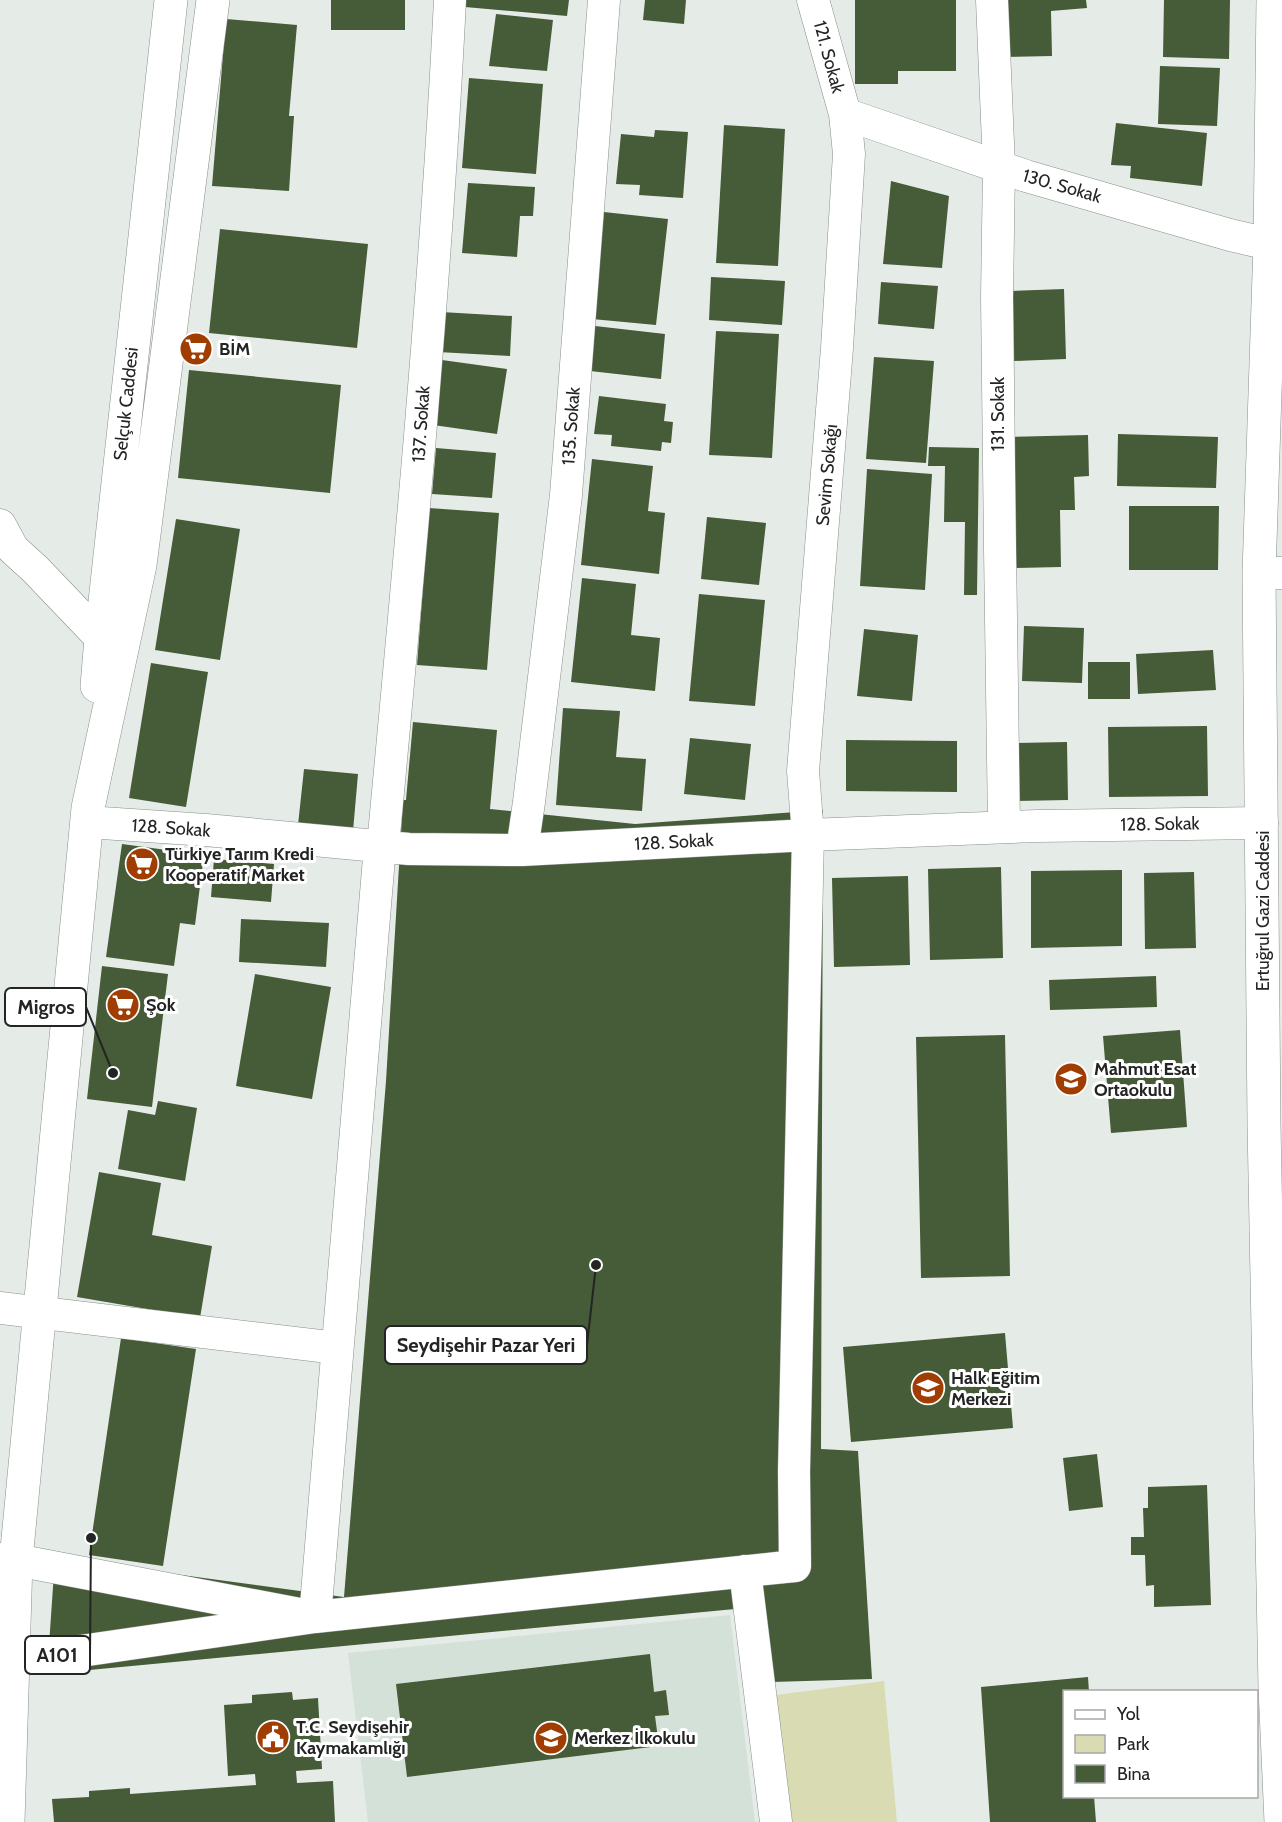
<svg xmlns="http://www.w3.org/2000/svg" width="1282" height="1822" viewBox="0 0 1282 1822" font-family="Cabin,sans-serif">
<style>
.built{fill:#d4e1d8}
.green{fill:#d9dcb3}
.building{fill:#465b37}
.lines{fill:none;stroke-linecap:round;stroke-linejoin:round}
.street-casing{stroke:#898f8b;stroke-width:33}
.secondary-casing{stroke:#898f8b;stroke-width:34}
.street{stroke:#fff;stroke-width:32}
.secondary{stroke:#fff;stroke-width:33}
.labels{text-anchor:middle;stroke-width:6;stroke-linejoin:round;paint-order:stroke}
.street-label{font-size:18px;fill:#222523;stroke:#fff}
.poi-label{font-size:18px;font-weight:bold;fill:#222523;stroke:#fff;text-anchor:start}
.leader{fill:none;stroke:#222523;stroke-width:2}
.callout-dot{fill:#222523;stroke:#fff;stroke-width:2}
.callout{fill:#fff;stroke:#222523;stroke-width:2}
.callout-label{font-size:20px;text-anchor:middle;font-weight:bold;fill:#222523}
</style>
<rect width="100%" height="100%" fill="#e5ece7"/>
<!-- built -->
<path class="built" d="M730,1615L755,1822H368L348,1653Z"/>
<!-- green -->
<path class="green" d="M884,1681L897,1822H790L776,1695Z"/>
<!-- building -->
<path class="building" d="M331,0H405V30H331Z
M465,0H569L567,16L465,7Z
M645,0H686L684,24L643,20Z
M855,0H956V71H898V84H855Z
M999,0H1086L1087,8L1051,11L1052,56L1001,57Z
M1164,0H1230L1229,59L1163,57Z
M496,14L553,20L547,71L489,66Z
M226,19L297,25L289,116H294L289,191L212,186Z
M1160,66L1220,68L1217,126L1158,124Z
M469,78L543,84L536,174L462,168Z
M1116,123L1207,133L1202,186L1130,178L1131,166L1111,165Z
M724,125L785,129L778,266L716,263Z
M655,130L688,132L683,198L639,195L640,185L616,184L621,134L654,137Z
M891,181L949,196L942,268L883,264Z
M468,183L535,187L533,216H520L517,257L462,253Z
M604,212L668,219L656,325L592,319Z
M220,229L368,244L357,348L209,333Z
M711,277L785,281L782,325L709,320Z
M881,282L938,286L934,329L878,324Z
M1064,289L1066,359L1014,361L1012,291Z
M441,312L512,316L510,356L438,352Z
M595,326L665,334L661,379L590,371Z
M716,331L779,334L772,458L709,455Z
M874,357L934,361L926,463L866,459Z
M442,360L507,369L497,434L433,425Z
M189,370L341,385L330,493L178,478Z
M599,396L666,404L664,421L673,422L671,443L662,442L661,451L611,446L612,435L594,434Z
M1118,434L1218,437L1216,488L1117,486Z
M1088,435L1089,476L1074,477L1075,510H1060L1061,567L1011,568L1007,437Z
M929,447L979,448L977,595H964L965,522H944L945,466H928Z
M436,448L496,453L492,498L432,494Z
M592,459L653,466L648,511L665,513L659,574L581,565Z
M867,469L932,474L925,590L860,586Z
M1129,506H1219L1218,570H1129Z
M429,508L499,513L487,670L417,665Z
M707,517L766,523L759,585L701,579Z
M176,519L240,529L220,660L155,650Z
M582,578L636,584L631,635L660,638L655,691L571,682Z
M699,594L765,600L755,706L689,701Z
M1024,626L1084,628L1082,683L1022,681Z
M864,629L918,635L912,701L857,696Z
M1213,650L1216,690L1138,694L1136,654Z
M1088,662H1130V699H1088Z
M151,663L208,672L186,807L129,798Z
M563,708L620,711L616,757L646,759L642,811L556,805Z
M413,722L497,730L490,809L635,824L823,810L821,1449L858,1451L872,1679L772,1682L786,1822H760L735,1609L47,1674L55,1558L344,1597L386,1081L403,800H406Z
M1207,726L1208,796L1109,797L1108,727Z
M690,738L751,744L745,800L684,794Z
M846,740L957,741V792L846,791Z
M1067,742L1068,800L1014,801L1013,743Z
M304,769L358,774L353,831L298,825Z
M122,844L204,855L195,925L180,923L174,966L106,957Z
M214,859L274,864L271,902L211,897Z
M1001,867L1003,958L930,960L928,869Z
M1122,870V946L1031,948V871Z
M1194,872L1196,948L1145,949L1144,873Z
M908,876L910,965L834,967L832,878Z
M241,919L329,923L326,967L239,962Z
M102,966L168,974L152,1107L87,1099Z
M255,974L331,987L312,1099L236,1086Z
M1156,976L1157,1007L1050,1010L1049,980Z
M1180,1030L1187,1127L1111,1133L1103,1036Z
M1005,1035L1010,1276L921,1278L916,1037Z
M158,1101L197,1108L185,1181L118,1169L128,1110L155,1115Z
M99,1172L161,1183L152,1235L212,1246L200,1318L77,1297Z
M1005,1333L1013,1428L851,1442L843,1347Z
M121,1338L196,1349L163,1566L89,1555Z
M1097,1454L1103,1507L1069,1511L1063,1458Z
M1207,1485L1211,1605L1154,1607V1585L1146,1586L1145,1555H1131V1537H1144L1143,1508H1148V1487Z
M650,1654L654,1692L666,1690L669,1715L655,1716L659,1746L407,1777L396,1684Z
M1088,1677L1089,1692H1064V1796H1094L1096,1822H990L981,1687Z
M292,1692L293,1700L318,1698L322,1769L296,1771L297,1783L333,1781L335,1822H54L52,1799L89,1797V1791L130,1788V1794L256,1785L255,1774L228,1776L224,1705L252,1703V1695Z"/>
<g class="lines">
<!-- street casing -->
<g class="street-casing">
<path id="street" d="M992,0L999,167L997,297L1000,549L1004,827
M845,114L1026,176L1230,235L1282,247
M0,525L13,549L35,569L101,638
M1259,573H1282
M87,822L206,830L409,849L522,850L808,835L1038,826L1262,823
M522,850L529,802L566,495L604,0
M0,1308L337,1348
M0,1559L16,1560L315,1617L380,846L384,835C410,557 436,279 450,0
M745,1571L776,1822
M12,1661L315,1617L795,1566L794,1471L808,835L803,771L837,348L849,154L845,114L813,0"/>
</g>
<!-- secondary casing -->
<g class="secondary-casing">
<path id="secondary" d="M1273,0L1270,244L1259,573L1264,1124L1275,1688L1281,1822
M97,686L101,638L171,0
M8,1822L16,1560L88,808L140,565L213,0"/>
</g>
<!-- street -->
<use href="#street" class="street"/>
<!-- secondary -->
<use href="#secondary" class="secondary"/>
</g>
<!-- icons -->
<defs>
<g id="supermarket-disc" transform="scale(1.725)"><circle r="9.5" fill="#a03d02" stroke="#fff"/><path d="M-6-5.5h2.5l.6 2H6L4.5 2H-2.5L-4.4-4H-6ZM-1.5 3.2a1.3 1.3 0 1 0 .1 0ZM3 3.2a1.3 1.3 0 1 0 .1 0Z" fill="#fff"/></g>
<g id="school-disc" transform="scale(1.725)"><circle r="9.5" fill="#a03d02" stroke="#fff"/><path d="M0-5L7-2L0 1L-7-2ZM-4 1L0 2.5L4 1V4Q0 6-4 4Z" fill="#fff"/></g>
<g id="civic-disc" transform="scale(1.725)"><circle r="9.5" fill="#a03d02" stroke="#fff"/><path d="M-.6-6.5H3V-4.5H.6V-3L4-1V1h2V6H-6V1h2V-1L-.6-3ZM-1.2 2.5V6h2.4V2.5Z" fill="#fff"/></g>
</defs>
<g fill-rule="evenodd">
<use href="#supermarket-disc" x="196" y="349"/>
<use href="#supermarket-disc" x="142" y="864"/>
<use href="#supermarket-disc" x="123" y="1005"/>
<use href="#school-disc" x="1071" y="1079"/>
<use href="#school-disc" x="928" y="1388"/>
<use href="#civic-disc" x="273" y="1737"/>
<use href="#school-disc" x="551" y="1738"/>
</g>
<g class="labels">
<!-- street labels -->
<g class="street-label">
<text transform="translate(829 57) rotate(75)" y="6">121. Sokak</text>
<text transform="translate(1062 186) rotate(16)" y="6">130. Sokak</text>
<text transform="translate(126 404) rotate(-84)" y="6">Selçuk Caddesi</text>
<text transform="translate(998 414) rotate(-90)" y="6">131. Sokak</text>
<text transform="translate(421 424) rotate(-86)" y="6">137. Sokak</text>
<text transform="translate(571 426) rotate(-86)" y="6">135. Sokak</text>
<text transform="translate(827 475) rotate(-85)" y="6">Sevim Sokağı</text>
<text transform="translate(1160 824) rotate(-1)" y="6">128. Sokak</text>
<text transform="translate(171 828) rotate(4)" y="6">128. Sokak</text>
<text transform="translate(674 842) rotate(-3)" y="6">128. Sokak</text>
<text transform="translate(1263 911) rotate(-90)" y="6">Ertuğrul Gazi Caddesi</text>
</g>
<!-- poi labels -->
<g class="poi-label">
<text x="219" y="355">BİM</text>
<text x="165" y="860">Türkiye Tarım Kredi<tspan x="165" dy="21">Kooperatif Market</tspan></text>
<text x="146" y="1011">Şok</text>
<text x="1094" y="1075">Mahmut Esat<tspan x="1094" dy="21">Ortaokulu</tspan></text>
<text x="951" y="1384">Halk Eğitim<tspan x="951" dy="21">Merkezi</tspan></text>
<text x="296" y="1733">T.C. Seydişehir<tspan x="296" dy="21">Kaymakamlığı</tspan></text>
<text x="574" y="1744">Merkez İlkokulu</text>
</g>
</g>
<!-- callouts -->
<path class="leader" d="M113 1073L86 1007M596 1265L587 1345M91 1538L90 1655"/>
<g class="callout-dot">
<circle cx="113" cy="1073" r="6"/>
<circle cx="596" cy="1265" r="6"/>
<circle cx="91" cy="1538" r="6"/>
</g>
<g class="callout">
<rect x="5" y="988" width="81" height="38" rx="6"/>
<rect x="385" y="1326" width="202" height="38" rx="6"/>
<rect x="25" y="1636" width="65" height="38" rx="6"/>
</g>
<g class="callout-label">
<text x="46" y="1014">Migros</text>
<text x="486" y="1352">Seydişehir Pazar Yeri</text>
<text x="57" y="1662">A101</text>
</g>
<!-- legend -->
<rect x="1063" y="1690" width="195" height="108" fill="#ffffff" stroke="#a7a8a7" stroke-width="1.5"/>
<rect x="1075" y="1710" width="30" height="9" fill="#ffffff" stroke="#a7a8a7" stroke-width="1.5"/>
<text x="1117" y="1720" font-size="18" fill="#222523">Yol</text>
<rect x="1075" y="1735" width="30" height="18" fill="#d9dcb3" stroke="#a7a8a7" stroke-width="1.5"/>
<text x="1117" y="1750" font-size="18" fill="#222523">Park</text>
<rect x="1075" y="1765" width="30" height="18" fill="#465b37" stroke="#a7a8a7" stroke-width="1.5"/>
<text x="1117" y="1780" font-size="18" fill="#222523">Bina</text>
</svg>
